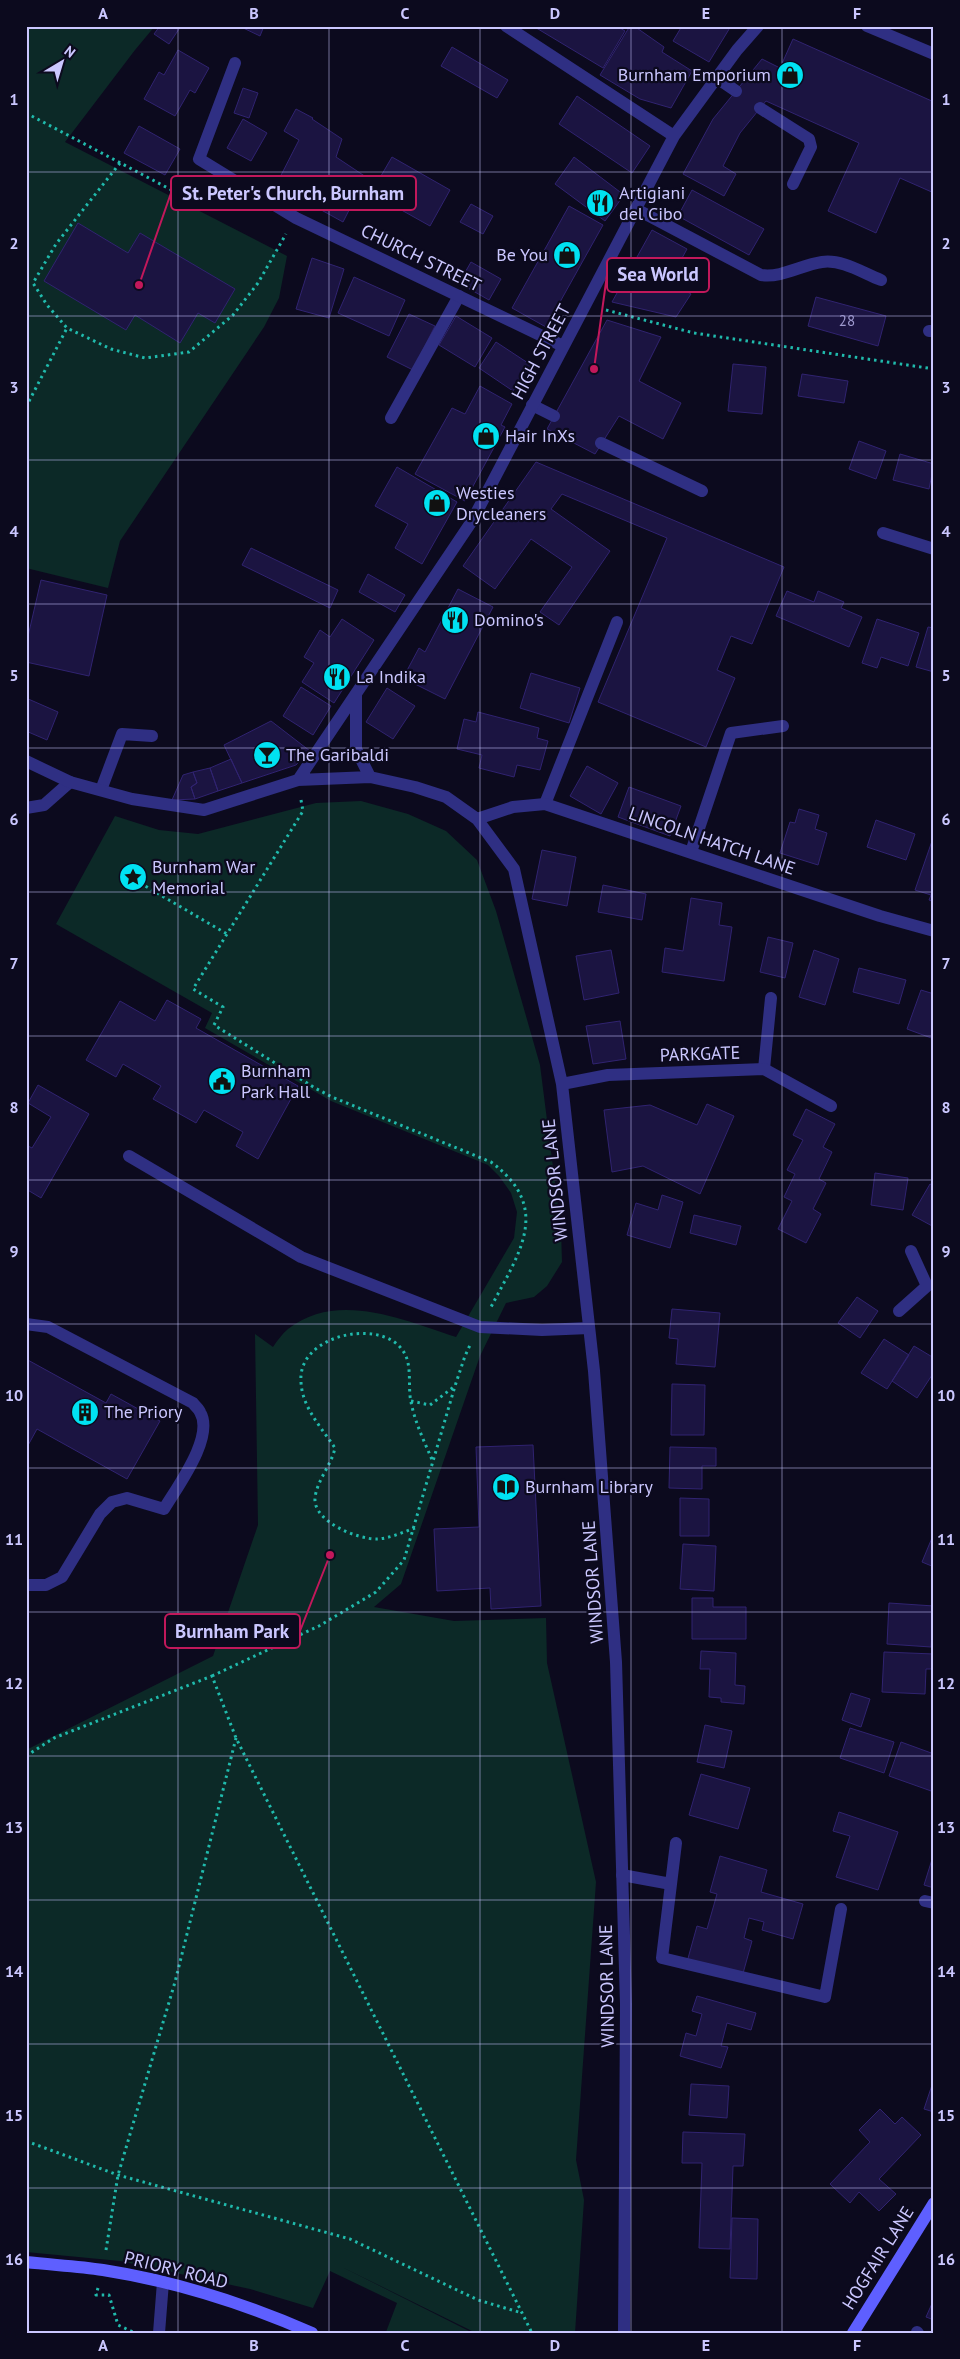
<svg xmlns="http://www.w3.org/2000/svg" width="960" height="2359" viewBox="0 0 960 2359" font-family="'PT Sans',sans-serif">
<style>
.green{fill:#0c2927}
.building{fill:#1b1441;stroke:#302370}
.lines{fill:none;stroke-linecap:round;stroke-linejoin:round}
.path{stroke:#20baac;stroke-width:3;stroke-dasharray:2.5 4;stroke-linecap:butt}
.lane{stroke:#2f2f83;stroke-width:12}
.street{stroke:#2f2f83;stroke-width:12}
.secondary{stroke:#5e5fff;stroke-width:12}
.grid{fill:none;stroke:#cbc7ff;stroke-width:1;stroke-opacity:0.55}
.labels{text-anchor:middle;stroke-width:4.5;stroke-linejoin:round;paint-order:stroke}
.number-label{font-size:15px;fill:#9f9ad0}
.poi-label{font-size:18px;fill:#cbc7ff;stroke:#0c0a1e;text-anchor:start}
.street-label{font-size:18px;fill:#cbc7ff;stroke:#0c0a1e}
.leader{fill:none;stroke:#c2185b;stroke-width:2}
.callout-dot{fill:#c2185b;stroke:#0c0a1e;stroke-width:2}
.callout{fill:#0c0a1e;stroke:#c2185b;stroke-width:2}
.callout-label{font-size:19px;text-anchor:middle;font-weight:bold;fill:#cbc7ff}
.neatline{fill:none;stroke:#cbc7ff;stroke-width:2}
.grid-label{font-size:16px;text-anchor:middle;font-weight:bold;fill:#cbc7ff}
</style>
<rect width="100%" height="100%" fill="#0c0a1e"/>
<!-- green -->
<path class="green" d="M26,26H155L135,50L65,142L287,256L279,298L264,327L120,541L108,588L26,568Z
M361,801L408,814L446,831L477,860L496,911L540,1065L561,1230L562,1262L547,1286L534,1297L506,1303L480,1356L401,1584L374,1607L454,1621L546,1618L547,1663L596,1882L576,2160L584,2200L575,2333H476L342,2267L473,2333H389L386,2332L397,2303L330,2271L313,2308L250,2289L120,2261L26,2252V1750L213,1656L258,1525L255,1334L273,1347C277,1341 282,1334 288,1329C337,1290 404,1320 456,1337L514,1238L517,1212L511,1193L499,1176L488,1165L331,1101L205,1028L212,1013L56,924L115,816L159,830L198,834L316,803Z"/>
<!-- building -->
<path class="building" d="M160,26H181L169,44L154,34Z
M239,26H264L260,36Z
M533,26H617L625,31L603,68Z
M630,26H634L664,47L662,52L692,71L671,108L640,99L600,75Z
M682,26H731L709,62L673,41Z
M793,39L934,102V193L900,178L876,233L828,211L859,143L766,101L740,133L723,166L736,174L724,196L683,174L713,119L762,59L780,68Z
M452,47L508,80L497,98L441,66Z
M178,50L209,68L195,93L190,90L175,116L144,99L159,72L164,75Z
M243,88L258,93L249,118L234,113Z
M577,96L650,146L632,173L559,124Z
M296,109L313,118L312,119L342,139L336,157L366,177L343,222L276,185L299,140L284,131Z
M243,119L267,133L251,161L227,148Z
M139,126L180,149L165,175L124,153Z
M392,157L450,190L430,226L371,193Z
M574,157L624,195L605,221L555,184Z
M692,190L764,229L749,255L678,216Z
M471,204L493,216L483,234L460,222Z
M569,206L603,225L546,327L512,308Z
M78,223L128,253L140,233L235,289L215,323L198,313L180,343L135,315L126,330L44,281Z
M652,230L687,249L669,282L691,294L676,317L612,302Z
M312,258L344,269L329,318L296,309Z
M471,262L501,279L489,300L459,283Z
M354,277L405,300L389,336L338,313Z
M816,297L886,316L878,346L808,326Z
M409,314L435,326L413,370L387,357Z
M456,316L492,338L475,367L439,345Z
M607,320L661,337L639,381L681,403L663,439L619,416L595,454L547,429Z
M496,342L531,365L513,391L479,368Z
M733,364L766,367L762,414L728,411Z
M802,374L848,381L844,403L798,396Z
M480,386L512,404L501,425L505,427L465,501L415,474L452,408L465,414Z
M859,441L886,451L876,479L849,469Z
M900,454L934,464L929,489L893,480Z
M536,462L784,567L752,644L731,636L717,670L735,678L706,747L598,702L667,538L562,494L551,509L610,551L559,625L540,612L572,567L531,539L495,589L463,566Z
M397,467L457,502L422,564L395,548L408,524L375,506Z
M251,548L338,590L330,608L242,565Z
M368,574L405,595L395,612L359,592Z
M41,580L107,595L89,676L26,662V645Z
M458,589L493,607L445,699L403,678L419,648L425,652Z
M787,591L814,602L818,591L844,602L841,608L862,617L849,647L776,616Z
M342,619L374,640L334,703L302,682L314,663L304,657L320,630L330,637Z
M877,619L919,633L908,666L881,657L877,668L862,663Z
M928,627L934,628V672L916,667Z
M531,673L580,688L569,723L520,708Z
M301,687L331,706L313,735L283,716Z
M387,688L415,706L393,739L366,722Z
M26,698L58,712L47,740L26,731Z
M478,712L539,728L537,738L548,741L540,770L517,765L514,777L479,768L482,755L457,749L464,719L476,722Z
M271,721L310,751L296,765L242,783L224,745Z
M231,759L242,783L218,791L210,768Z
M587,766L618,783L601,814L570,796Z
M210,768L218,791L195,799L191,787L197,783L193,772Z
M193,772L197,783L191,787L195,799L172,800L183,775Z
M629,787L681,806L670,836L618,817Z
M799,809L819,815L815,829L827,833L818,865L780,853L790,822L795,823Z
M876,820L915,834L906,860L867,847Z
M932,841H934V902L929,900L931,895L915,890Z
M542,850L576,857L567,906L532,899Z
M603,885L646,894L642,920L598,912Z
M691,898L722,903L719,925L732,927L724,981L662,972L665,948L683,951Z
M768,937L793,943L785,978L760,972Z
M611,950L619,993L584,1000L576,956Z
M814,950L839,959L825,1005L799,997Z
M859,968L906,980L899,1004L853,992Z
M921,990L934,994V1039L907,1029Z
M167,1000L201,1019L196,1028L298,1086L258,1159L236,1146L243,1132L204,1110L196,1123L153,1099L161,1086L123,1064L116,1077L86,1060L120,1001L155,1021Z
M620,1021L626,1059L593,1064L586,1026Z
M38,1085L89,1114L41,1198L26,1189V1145L32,1148L51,1117L28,1103Z
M707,1104L734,1116L700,1194L643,1166L612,1172L604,1110L650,1105L697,1125Z
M806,1109L835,1124L823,1147L832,1152L819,1179L826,1183L813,1209L821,1214L806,1243L778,1229L792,1201L784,1197L795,1174L787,1170L803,1140L793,1135Z
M875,1173L908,1178L903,1210L871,1205Z
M930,1184L934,1186V1227L912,1215Z
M662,1195L683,1202L670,1248L627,1235L636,1203L658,1210Z
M694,1215L741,1226L736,1245L690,1233Z
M857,1297L878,1311L860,1338L838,1323Z
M672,1309L720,1313L715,1367L676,1364L678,1339L669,1338Z
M884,1339L909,1355L887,1389L861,1373Z
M914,1346L934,1358V1372L917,1398L892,1381Z
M26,1359L106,1403L111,1394L160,1421L127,1479L37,1429L26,1449Z
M672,1384L705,1385L704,1435H671Z
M533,1445L541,1606L491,1609L490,1588L437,1591L434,1529L479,1527L476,1447Z
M670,1447L716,1448V1466H702V1489L669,1488Z
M680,1498L709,1499V1536H680Z
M934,1533V1567L922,1562Z
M683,1544L716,1546L714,1591L680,1589Z
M692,1598H713V1607H746V1639H692Z
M889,1603L934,1606L931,1647L887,1644Z
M701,1651L736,1653L735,1685L745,1686L744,1704L721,1702V1698L709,1697L710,1669H700Z
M884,1652L934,1654V1669H926L925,1694L882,1692Z
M851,1693L870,1699L861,1727L842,1720Z
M705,1725L732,1731L724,1768L697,1762Z
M850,1728L894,1742L884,1773L840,1758Z
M901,1742L934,1754V1792L889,1776Z
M701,1774L750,1788L738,1829L689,1815Z
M839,1812L898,1832L878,1890L836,1877L850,1836L833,1831Z
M934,1853V1888L924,1885Z
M720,1856L767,1870L761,1892L803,1904L793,1939L762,1930L764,1922L749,1918L744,1938L752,1941L742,1977L687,1962L697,1926L707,1929L717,1894L710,1892Z
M697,1996L756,2013L751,2030L727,2023L721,2046L728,2047L721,2068L680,2056L686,2033L696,2036L702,2014L692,2011Z
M934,2079V2112L924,2109Z
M691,2084L729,2086L727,2118L689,2115Z
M880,2109L895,2124L902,2117L921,2135L879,2179L896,2194L879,2211L859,2192L850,2203L830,2184L870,2142L859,2130Z
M683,2132L745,2134L743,2166H733L730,2249L699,2248L702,2163H682Z
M732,2218L758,2219L757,2279L730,2278Z
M934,2299V2320L926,2317Z"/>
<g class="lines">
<!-- path -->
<path class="path" d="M26,113L198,204L207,187
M120,163L56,244L33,283L47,305L67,328L111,349L145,358L189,352L233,315L258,283L286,234
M606,310L694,333L934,369
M26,407L67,328
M301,800L303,811L193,989L223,1007L214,1025L315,1088L332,1097L491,1162C553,1208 519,1253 491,1307
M140,883L227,934
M411,1401L430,1405L455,1386
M415,1528C403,1532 391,1538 378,1539C359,1540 313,1522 315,1498C317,1480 331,1466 335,1448C321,1427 302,1407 301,1382C297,1336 375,1319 400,1347C414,1362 407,1384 411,1402C415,1423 425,1443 433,1462
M212,1676L319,1626L376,1592L404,1560L455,1386L465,1356L471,1343
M26,1756L54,1738L212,1676L236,1738L532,2333
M26,2141L118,2175L350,2239L478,2300L522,2313
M106,2250L118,2175L175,1982L236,1738
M98,2288L96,2295H109L118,2325L135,2333"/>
<!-- lane -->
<path class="lane" d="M717,78L736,91
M760,108L809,139L811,147L793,184
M636,209L761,275C782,278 801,265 822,262C842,259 863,273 881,280
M929,331H934
M532,405L554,416
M391,418L459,296
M601,443L702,491
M101,790L122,734L152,736
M545,804L617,622
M26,808L44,805L70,782
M691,852L731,733L783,726
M764,1069L771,998
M129,1156L301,1257L480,1327L542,1330L589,1328
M26,1324L48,1327L193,1403C195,1406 199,1409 200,1412C215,1437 177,1487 164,1509L127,1498L112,1502L100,1514L62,1577L46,1585H26
M676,1843L662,1958L825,1997L841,1909
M622,1875L671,1884
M925,1901L934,1903
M917,2332L918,2333"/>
<!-- street -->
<path class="street" d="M506,26L674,136
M867,26L934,54
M235,63L199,159L296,218L563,346
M883,533L934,549
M356,695V749L370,777
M26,761L70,782L132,799L204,810L298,780L370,777L415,787L446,797L477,819L514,869L562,1084L594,1371L616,1662L626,2004L624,2333
M298,780L472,521L674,136L737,50L758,26
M477,819L513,807L545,804L880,916L934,931
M562,1084L608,1075L764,1069L831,1106
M899,1311L927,1286L911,1251
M159,2333L163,2282"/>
<!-- secondary -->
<path class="secondary" d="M26,2262C52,2265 78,2266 103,2270C174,2281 246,2304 312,2333
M853,2333L934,2203"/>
</g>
<!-- grid -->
<path class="grid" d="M178,26V2333M329,26V2333M480,26V2333M631,26V2333M782,26V2333M26,172H934M26,316H934M26,460H934M26,604H934M26,748H934M26,892H934M26,1036H934M26,1180H934M26,1324H934M26,1468H934M26,1612H934M26,1756H934M26,1900H934M26,2044H934M26,2188H934"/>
<!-- icons -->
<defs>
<g id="shop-disc" transform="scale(1.4375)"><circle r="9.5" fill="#00e2f2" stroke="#0c0a1e"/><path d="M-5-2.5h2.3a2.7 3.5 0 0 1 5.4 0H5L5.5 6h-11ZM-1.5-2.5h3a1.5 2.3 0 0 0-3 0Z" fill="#111"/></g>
<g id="restaurant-disc" transform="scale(1.4375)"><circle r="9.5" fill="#00e2f2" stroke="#0c0a1e"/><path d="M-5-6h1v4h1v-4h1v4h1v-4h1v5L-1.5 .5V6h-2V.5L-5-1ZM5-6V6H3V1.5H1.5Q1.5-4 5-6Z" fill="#111"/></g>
<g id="bar-disc" transform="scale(1.4375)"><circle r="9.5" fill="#00e2f2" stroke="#0c0a1e"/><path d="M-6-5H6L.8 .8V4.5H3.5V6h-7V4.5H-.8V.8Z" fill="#111"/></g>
<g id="sight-disc" transform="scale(1.4375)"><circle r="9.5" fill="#00e2f2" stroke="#0c0a1e"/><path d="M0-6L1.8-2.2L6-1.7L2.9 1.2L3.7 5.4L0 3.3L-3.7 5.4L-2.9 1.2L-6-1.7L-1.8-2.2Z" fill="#111"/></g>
<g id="civic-disc" transform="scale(1.4375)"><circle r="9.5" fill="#00e2f2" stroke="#0c0a1e"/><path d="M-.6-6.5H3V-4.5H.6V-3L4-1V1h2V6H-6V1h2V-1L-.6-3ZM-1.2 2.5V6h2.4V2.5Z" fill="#111"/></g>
<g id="building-disc" transform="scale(1.4375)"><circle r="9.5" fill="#00e2f2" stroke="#0c0a1e"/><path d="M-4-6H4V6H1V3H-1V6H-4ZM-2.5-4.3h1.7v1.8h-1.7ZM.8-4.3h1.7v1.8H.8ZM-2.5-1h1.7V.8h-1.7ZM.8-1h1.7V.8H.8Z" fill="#111"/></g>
<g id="library-disc" transform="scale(1.4375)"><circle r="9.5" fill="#00e2f2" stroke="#0c0a1e"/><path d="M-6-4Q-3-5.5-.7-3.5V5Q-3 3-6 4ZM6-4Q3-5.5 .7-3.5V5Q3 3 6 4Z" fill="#111"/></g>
</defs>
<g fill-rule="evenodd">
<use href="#shop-disc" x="790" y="75"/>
<use href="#restaurant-disc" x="600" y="203"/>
<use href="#shop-disc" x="567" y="255"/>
<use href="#shop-disc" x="486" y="436"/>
<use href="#shop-disc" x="437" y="503"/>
<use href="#restaurant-disc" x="455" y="620"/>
<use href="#restaurant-disc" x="337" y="677"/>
<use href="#bar-disc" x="267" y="755"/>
<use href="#sight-disc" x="133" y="877"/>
<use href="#civic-disc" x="222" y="1081"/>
<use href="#building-disc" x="85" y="1412"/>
<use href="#library-disc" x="506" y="1487"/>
</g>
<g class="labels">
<!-- number labels -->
<g class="number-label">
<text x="847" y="326">28</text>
</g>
<!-- poi labels -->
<g class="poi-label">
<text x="771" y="81" text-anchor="end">Burnham Emporium</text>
<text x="619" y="199">Artigiani<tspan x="619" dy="21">del Cibo</tspan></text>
<text x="548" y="261" text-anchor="end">Be You</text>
<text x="505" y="442">Hair InXs</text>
<text x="456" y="499">Westies<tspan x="456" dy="21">Drycleaners</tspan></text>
<text x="474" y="626">Domino's</text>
<text x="356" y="683">La Indika</text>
<text x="286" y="761">The Garibaldi</text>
<text x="152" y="873">Burnham War<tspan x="152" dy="21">Memorial</tspan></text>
<text x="241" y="1077">Burnham<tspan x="241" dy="21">Park Hall</tspan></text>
<text x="104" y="1418">The Priory</text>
<text x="525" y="1493">Burnham Library</text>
</g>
<!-- street labels -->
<g class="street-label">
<text transform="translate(421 258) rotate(26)" y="6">CHURCH STREET</text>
<text transform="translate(541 352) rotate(-62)" y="6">HIGH STREET</text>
<text transform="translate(712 841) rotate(19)" y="6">LINCOLN HATCH LANE</text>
<text transform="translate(700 1054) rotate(-2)" y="6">PARKGATE</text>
<text transform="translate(555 1180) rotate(-96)" y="6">WINDSOR LANE</text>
<text transform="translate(593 1582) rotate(-94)" y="6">WINDSOR LANE</text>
<text transform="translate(607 1986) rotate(-91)" y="6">WINDSOR LANE</text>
<text transform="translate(878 2258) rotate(-58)" y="6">HOGFAIR LANE</text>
<text transform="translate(176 2270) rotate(14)" y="6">PRIORY ROAD</text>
</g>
</g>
<!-- callouts -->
<path class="leader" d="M139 285L171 193M594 369L607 275M330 1555L300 1631"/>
<g class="callout-dot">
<circle cx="139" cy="285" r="5"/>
<circle cx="594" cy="369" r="5"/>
<circle cx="330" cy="1555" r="5"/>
</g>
<g class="callout">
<rect x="171" y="176" width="245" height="34" rx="5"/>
<rect x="607" y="258" width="102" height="34" rx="5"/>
<rect x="165" y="1614" width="135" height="34" rx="5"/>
</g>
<g class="callout-label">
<text x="293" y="200">St. Peter's Church, Burnham</text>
<text x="658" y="281">Sea World</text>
<text x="232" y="1638">Burnham Park</text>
</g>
<!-- border -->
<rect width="960" height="2359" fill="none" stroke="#0c0a1e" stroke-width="55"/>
<!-- north arrow -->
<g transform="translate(62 62) rotate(38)" stroke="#0c0a1e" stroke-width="4" paint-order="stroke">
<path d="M0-4L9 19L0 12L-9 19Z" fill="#cbc7ff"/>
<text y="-8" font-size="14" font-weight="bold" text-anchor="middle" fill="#cbc7ff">N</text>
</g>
<rect x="28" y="28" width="904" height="2304" class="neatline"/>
<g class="grid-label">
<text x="103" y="19">A</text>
<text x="254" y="19">B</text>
<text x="405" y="19">C</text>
<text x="555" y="19">D</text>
<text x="706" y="19">E</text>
<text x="857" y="19">F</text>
<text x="14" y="105">1</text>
<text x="946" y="105">1</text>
<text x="14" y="249">2</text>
<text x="946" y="249">2</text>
<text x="14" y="393">3</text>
<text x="946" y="393">3</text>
<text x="14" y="537">4</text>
<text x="946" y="537">4</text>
<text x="14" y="681">5</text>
<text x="946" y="681">5</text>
<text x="14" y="825">6</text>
<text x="946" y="825">6</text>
<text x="14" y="969">7</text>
<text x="946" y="969">7</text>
<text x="14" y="1113">8</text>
<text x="946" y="1113">8</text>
<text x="14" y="1257">9</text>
<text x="946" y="1257">9</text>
<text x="14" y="1401">10</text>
<text x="946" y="1401">10</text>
<text x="14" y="1545">11</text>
<text x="946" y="1545">11</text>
<text x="14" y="1689">12</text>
<text x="946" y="1689">12</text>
<text x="14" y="1833">13</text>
<text x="946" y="1833">13</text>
<text x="14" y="1977">14</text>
<text x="946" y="1977">14</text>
<text x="14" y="2121">15</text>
<text x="946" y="2121">15</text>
<text x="14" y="2265">16</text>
<text x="946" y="2265">16</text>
<text x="103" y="2351">A</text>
<text x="254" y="2351">B</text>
<text x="405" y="2351">C</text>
<text x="555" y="2351">D</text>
<text x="706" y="2351">E</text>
<text x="857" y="2351">F</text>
</g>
</svg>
